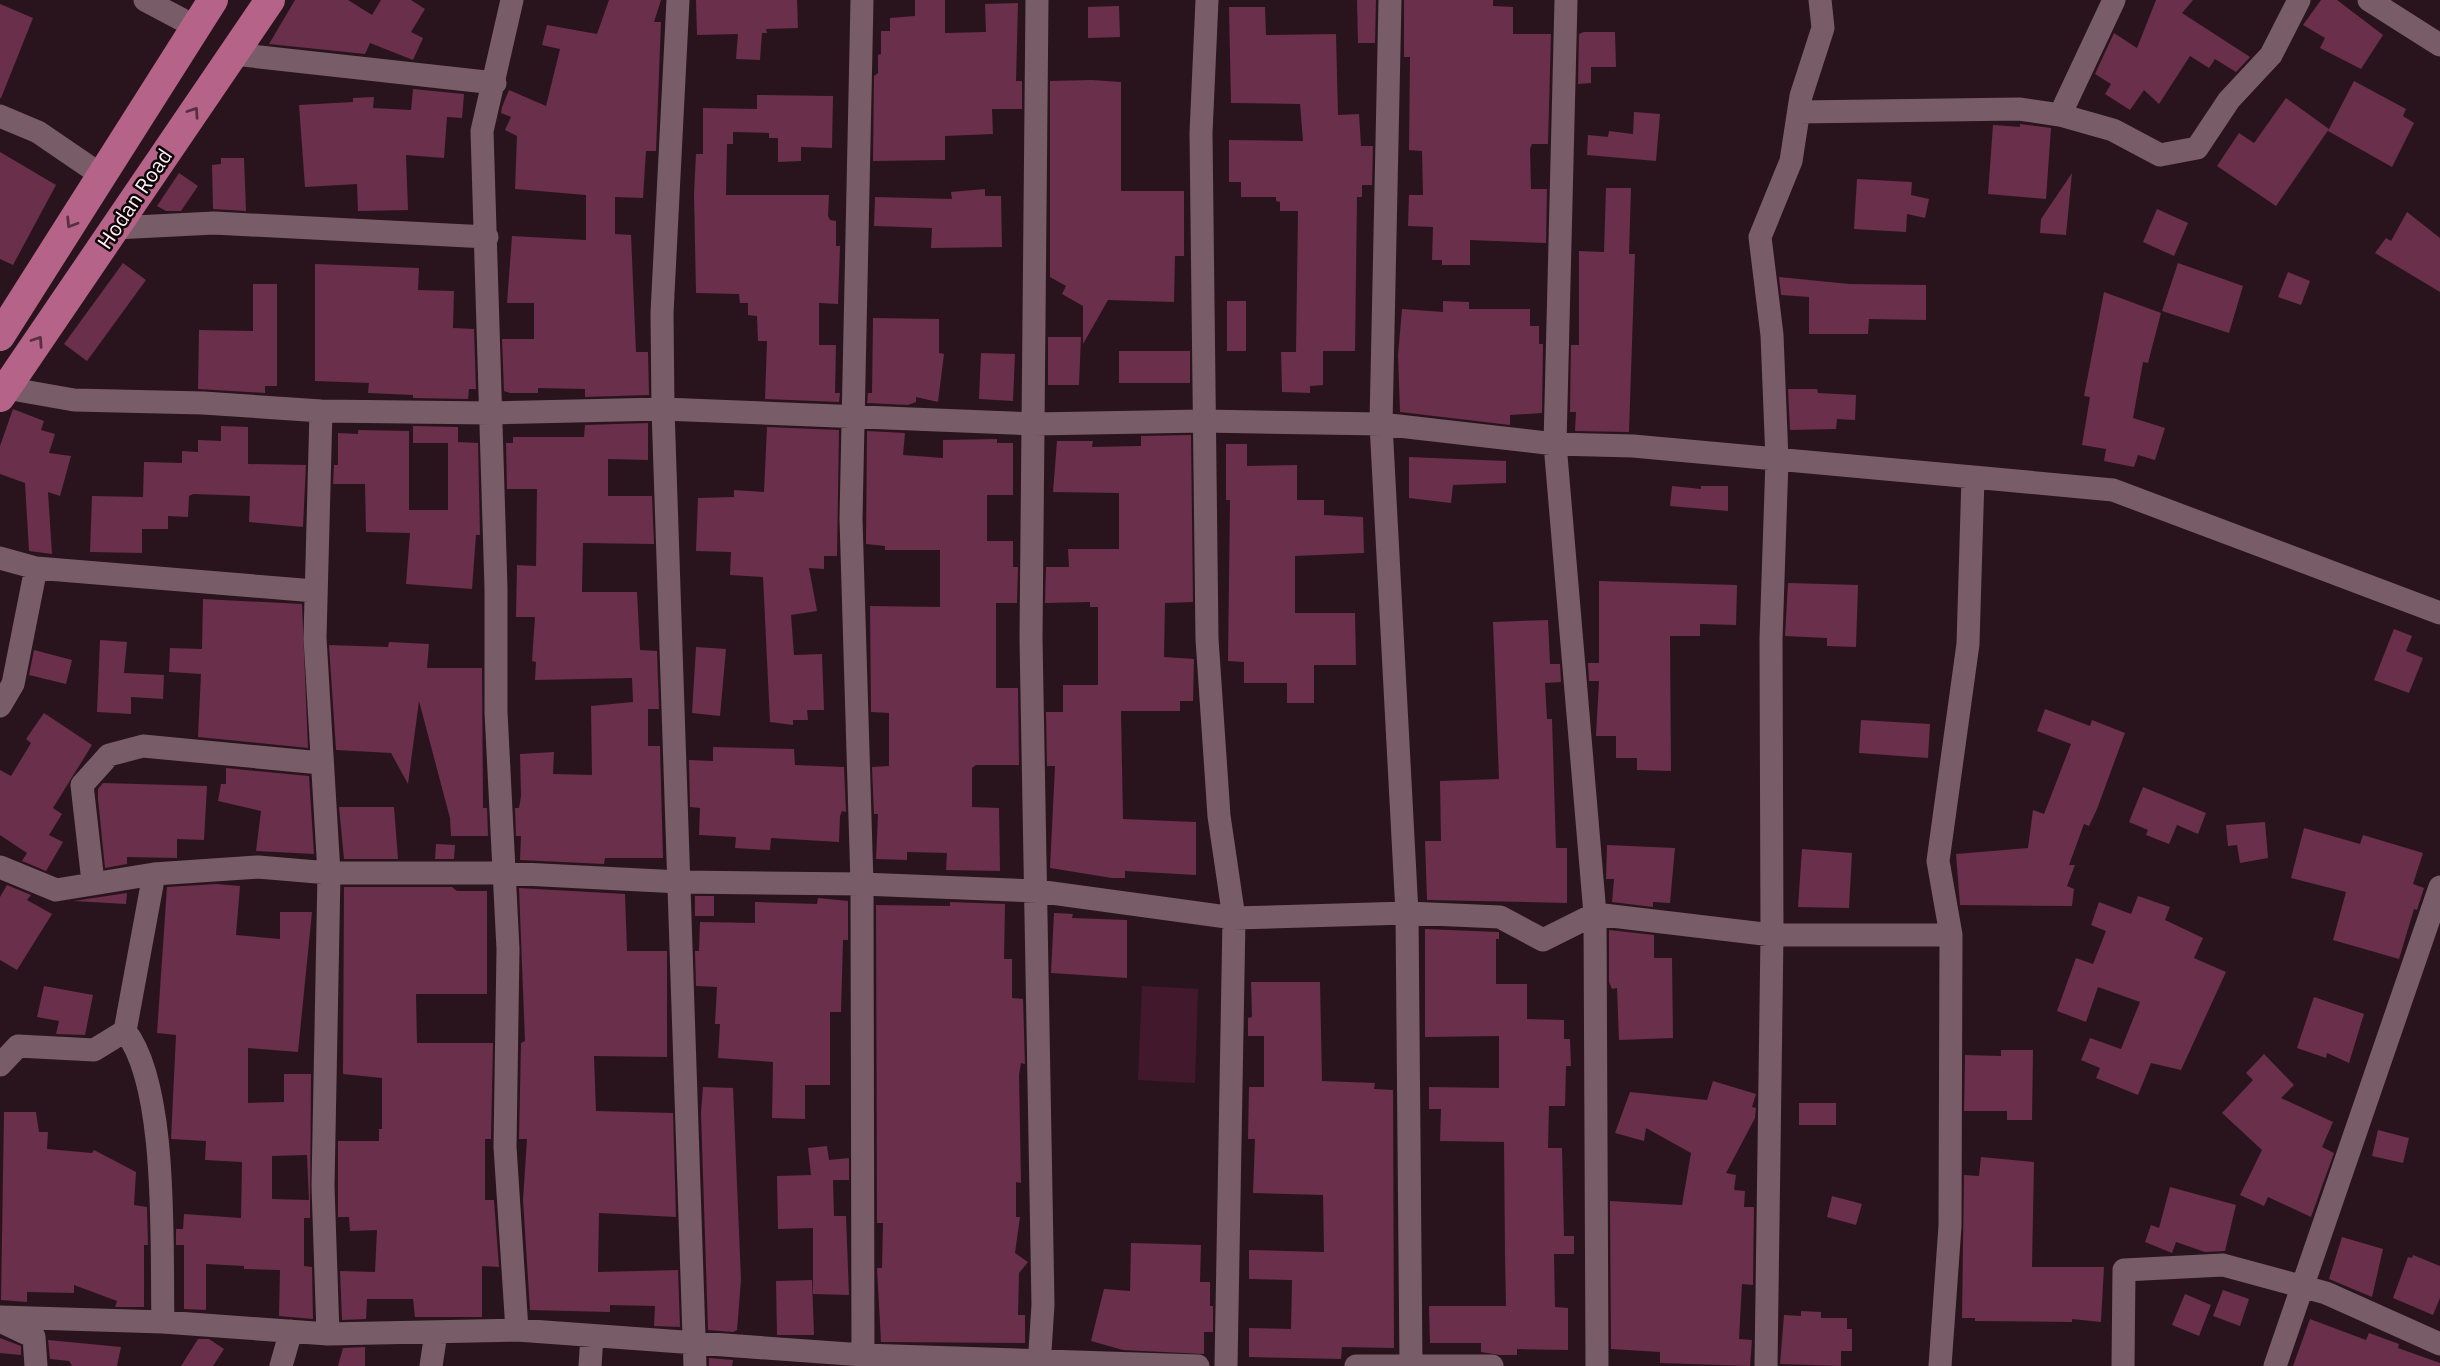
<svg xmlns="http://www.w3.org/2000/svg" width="2440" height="1366" viewBox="0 0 2440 1366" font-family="'IBM Plex Sans',sans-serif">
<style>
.green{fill:#42192c}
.building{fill:#6a2f4a;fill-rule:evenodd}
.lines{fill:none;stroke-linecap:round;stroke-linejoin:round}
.minor{stroke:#785d68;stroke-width:23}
.major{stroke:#b66389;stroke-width:30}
.oneway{stroke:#582f42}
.labels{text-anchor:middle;stroke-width:5;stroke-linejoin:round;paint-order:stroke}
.street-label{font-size:21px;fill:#fdf0f5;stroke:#0c0407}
</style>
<rect width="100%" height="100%" fill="#29141d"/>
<!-- green -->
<path class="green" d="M1142,986L1198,989L1195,1083L1138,1080Z"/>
<!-- building -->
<path class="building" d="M295,0H348L372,15L381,0H411L425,9L411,32L423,38L413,60L370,43L365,54L269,44Z
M609,0H661L654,22H661L656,151H646L643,198L615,197V234L631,235L636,352H648L649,395L585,397V389L538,388V393H510L504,391L502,339H534V303H507L512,236L586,240V195L515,189L517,136L505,130L511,117L501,113L502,107L509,90L546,106L560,49L542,45L547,25L597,34Z
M696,0H797L798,28L766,29L767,33H762L760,60L736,59L738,34L697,35Z
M915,0H945V33L986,32L985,4L1018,3L1016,81H1022V109H992L993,134L945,136V160L873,161L874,76L878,73V55L881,54V31H890V18L915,16Z
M1357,0H1376L1375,43H1358Z
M1404,0H1493V6L1513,7V34H1551L1548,144H1532L1530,149L1531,189H1547L1546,243L1470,240V265H1442V260H1432L1433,227L1408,226L1409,195H1423L1422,151L1409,150L1410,57H1404Z
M2156,0H2193L2182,13L2250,57L2236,72L2215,59L2209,68L2190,56L2159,104L2144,90L2130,110L2105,94L2111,84L2095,74L2114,33L2137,48Z
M2321,0H2337L2383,35L2361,69L2320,48L2325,38L2303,25Z
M0,4L33,18L1,98H0Z
M1119,6L1120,37L1088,38V7Z
M1229,7H1265L1266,35L1336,34L1338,115L1359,114L1361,146H1373L1372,185H1362V197H1357L1355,351H1323V385L1310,386V393L1282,392L1281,352H1296L1298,211H1280V202L1276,201V197H1241V182H1229V140L1303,141L1300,104L1231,103Z
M1584,32H1615L1616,67H1591V83L1578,84L1579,34Z
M1092,80L1121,82V191H1184V256H1175L1174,302L1108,300L1083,344V306L1062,294L1066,286L1050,277V81Z
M2354,81L2406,109L2403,116L2414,123L2392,167L2328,131Z
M413,89L464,94L462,118L447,117L444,158L406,155L408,210L358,211L357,184L305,187L299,105L353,102V98L374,97L373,108L411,110Z
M757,95L833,96L832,148L801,147V161L778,162V138H769V133L733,132V144H727L726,195H829L828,216L830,220L836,221V246H840L838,304L819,303V345H836L835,393H840L839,402L765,399L767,341H758L757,316L748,315V303H740L739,294L696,293L694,194L696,154H703V108L757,109Z
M2286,98L2329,129L2276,206L2217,166L2239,133L2254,143Z
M1634,112L1660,114L1656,161L1587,155L1588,135L1608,137L1609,131L1633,134Z
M2020,124L2051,128L2046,199L1988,194L1993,125L2020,127Z
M0,152L56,185L13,265L0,259Z
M221,158H244L246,211L213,209L212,165L221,164Z
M179,173L198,186L181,211H166L157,206Z
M2072,173L2066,235L2040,233L2041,219Z
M1857,179L1912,182L1911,195L1929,199L1925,218L1907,214L1906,232L1854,229Z
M1606,188H1631L1629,254H1635L1629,432L1575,431L1576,412H1570L1571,345H1579V251L1604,252Z
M985,189V196H1001L1002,247L931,248L932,228L874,226L875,197L952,199L951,192Z
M2157,209L2188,223L2174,256L2143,242Z
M2407,212L2440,238V292L2375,253L2386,238L2391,241Z
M123,263L146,280L87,361L64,344Z
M2178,263L2243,286L2229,333L2162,311Z
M315,264L419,268L418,290L454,291L453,328L474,329L476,389H469L468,399L413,398V395L368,393L369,383L315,381Z
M2288,272L2310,281L2301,305L2278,297Z
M1779,277L1849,284L1926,285V320L1869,319L1868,334H1809V297L1781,295Z
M253,284H277V386H265V393L198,389L199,330L253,331Z
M2104,292L2161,313L2148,363L2143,362L2133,418L2165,428L2155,460L2138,455L2134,467L2104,461L2106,449L2082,445L2090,397L2084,396Z
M1227,301H1246V351H1227Z
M1443,301L1469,302V309H1530V326H1539V344H1543L1542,413L1510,415V425L1400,412L1398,355L1402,309L1443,312Z
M873,318L939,319V353L944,354L938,402L916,397V402L908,405L867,403L868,393H872Z
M1048,337H1081L1079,385H1048Z
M1119,351H1190V383H1119Z
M981,353L1015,354L1013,401L979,399Z
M1788,389H1817L1818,393L1856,395L1855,420L1837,419L1836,429L1790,430Z
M13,409L44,421L41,430L55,434L49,453L71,456L60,496L48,492L52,554L29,551L25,483L0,474V446Z
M648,423V460L608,459V496H652L654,544L583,543L582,592H637L640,650L657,651L659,709H648V746H660L663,858H605L604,864L520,860L521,836H516L515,808H519L521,796L520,754L554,752L553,774L592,775L591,706L633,702L632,678L535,680L536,662L532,661L535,617H516L517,565L536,566L537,489H507L506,443H513V437H584L585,425Z
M221,426L248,427V464L306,465L303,527L249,522L250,496L193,494L189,496L188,517L168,516V529H142V553L90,552L92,496L143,497L144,462L182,463V451L198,452V440L221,441Z
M413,426L458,427V442L478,443L480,535H476L472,589L406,584L410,533L366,532L365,484H333L334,465H338V433L358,434V430L409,431V510H448V443H413Z
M767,427L839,430L837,556H824V569L809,568L817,611L791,615L794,655L822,654L824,710H807L808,720H793V725L770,722L763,577L730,575L731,552L696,551L698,498L734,497V490L764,492Z
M867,431L905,433L903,455L943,458V440L997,439V443H1013V495H987V541H1013V567H1018L1017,603H996V688H1018L1019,765H976L972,768V807L999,808L1000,871L946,870L947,853L907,852V860L876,859L878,814H874L872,767L889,766V713L871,712L870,606L940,607V550H885V546L866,544Z
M1191,435L1193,602L1165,603L1164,657L1194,659L1193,701H1180V711H1121L1122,766L1123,819L1196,822V875L1125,871V878H1112L1050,868L1055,766H1047L1046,712H1063V685H1098V607H1090V602L1045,603L1046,567H1069L1068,549H1119V493L1053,492L1057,441H1093L1092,447L1141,446V436Z
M1226,444H1247V466L1297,465V500H1324V515L1363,517L1364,553L1295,556V613H1355L1356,665H1314V703H1287V683H1244V662L1228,661L1230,500H1226Z
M1409,457L1506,461V483L1453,485L1451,503L1409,498Z
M1672,486L1701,489V486H1728V511L1670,506Z
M1599,581L1737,585L1736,625L1700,624V636H1670L1671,771L1637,770V758H1616V736H1596L1599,681H1589L1588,663H1599Z
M1788,583L1858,585L1856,647L1827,646V638L1785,636Z
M203,599L302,604L308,748L198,737L201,674L169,672L170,648L202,649Z
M1548,620L1550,664H1560L1561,682L1545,683L1547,719H1552L1556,848H1567V903L1427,900L1425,841H1441L1440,781L1499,779L1493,622Z
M2394,629L2412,636L2406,651L2423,658L2409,693L2374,680Z
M100,640L127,642L124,673L164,675L163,699L131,697V714L97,712Z
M389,642L429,644L427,668H482L483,808H487L488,836H451L450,818L419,701L408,784L391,753L336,750L329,645L388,647Z
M696,647L726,649L720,716L692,713Z
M34,650L72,660L66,684L29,675Z
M2045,709L2090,726L2092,720L2125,733L2097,809L2089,826L2084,824L2069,865H2075L2067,886L2074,889L2072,906L1960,905L1956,854L2028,848L2033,810L2044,814L2071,744L2037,731Z
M44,713L92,745L53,808L62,814L49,835L63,842L46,871L22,861L27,853L0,835V770L11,776L31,743L26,739Z
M1861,720L1930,724L1928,758L1859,753Z
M713,747L794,749L795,765L844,767L846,812L842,811L840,816L839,842L771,838L770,850L735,848L736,837L699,835L700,808L690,807L689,760L713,761Z
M226,768L309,776L314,854L256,851L261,811L218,801L221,784H226Z
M103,783L207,786L204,840L177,839V858L127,857V864L105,868L98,799V789Z
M2143,787L2206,813L2198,834L2177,825L2169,844L2146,835L2148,830L2129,822Z
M339,807H394L398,859H344Z
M2265,822L2268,858L2240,863L2237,845L2228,846L2226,825Z
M2304,828L2360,844L2363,835L2423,853L2413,884L2424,888L2417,910L2414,909L2399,959L2333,940L2346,892L2291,878Z
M436,844L455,845L454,859H435Z
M1607,845L1675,848L1670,903L1653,902V907L1612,902L1614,879H1606Z
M1802,849L1852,853L1849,908L1798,907Z
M216,884L240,886L236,935L280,939V912H312L298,1052L248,1048V1103L284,1102V1074H311L310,1218H304V1266L312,1267L313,1319L279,1316L280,1270L244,1269V1266L206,1264V1310L184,1309V1245H176V1229H183L184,1214L241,1218L242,1162L205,1160L206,1141L171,1139L176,1035L157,1033L167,887ZM307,1155L309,1200L272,1199V1156Z
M7,885L31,895L27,900L52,914L17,970L0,960V897Z
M344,887H452L457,891H487V994H416L417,1043H493L491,1139H485V1200H494L499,1267L482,1266V1317H415L413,1299H367L366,1319L342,1320L340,1271L375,1272L377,1230L350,1231L349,1217H338V1141H379V1129H382V1078L343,1074Z
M519,888L625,894L627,951H667V1057L594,1056L596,1111L673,1113L676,1217L599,1213L598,1272L678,1270L680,1327L654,1326L655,1306L610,1305V1312L530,1310L523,1200L527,1139H519L521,1043L525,1041Z
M127,893L126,904L73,901Z
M695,896H714V916H695Z
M2138,896L2170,907L2165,920L2203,938L2194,958L2226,972L2181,1070L2151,1063L2138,1095L2096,1078L2100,1068L2081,1060L2090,1038L2121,1049L2140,1002L2098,987L2086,1022L2057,1011L2076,958L2093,964L2106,931L2091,925L2099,902L2131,914Z
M818,898L848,901V940H843L841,1012H830V1085H805V1119L772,1118L773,1062L718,1058L720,1024H715L717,987L696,986L695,951H699L700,922L755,923V902L817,904Z
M950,902L1005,904L1004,959H1012V998L1023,999L1025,1064L1021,1063L1019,1075L1021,1183L1016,1182V1217H1020L1015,1253L1028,1262L1019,1273L1018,1315H1025V1343L881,1342L877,1268H882L883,1223H877L876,905L950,906Z
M1054,913L1073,914L1072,918L1127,920V978L1051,973Z
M1425,929L1499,932V939H1496V984H1527V1019L1564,1020V1039H1570L1571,1066H1566L1565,1106H1549L1548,1148H1562L1564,1236H1574V1254H1554L1555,1307L1568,1308V1350L1517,1349V1355H1500L1481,1352V1343H1430L1429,1306H1506L1505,1255L1504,1142L1440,1141L1441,1109H1429V1087L1499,1088V1036L1425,1037Z
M1609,930L1654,935V958H1672L1673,1038L1619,1040L1617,988L1612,989L1609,982Z
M1251,982H1320L1322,1081L1375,1083L1374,1089L1393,1090L1394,1348L1342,1347L1341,1359L1249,1357V1328L1291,1329L1292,1280L1249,1279V1250L1324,1252L1323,1195L1253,1193L1255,1139H1248L1249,1087H1264V1036H1248V1018L1252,1017Z
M44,986L93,995L85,1035L56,1034L59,1021L37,1017Z
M2314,997L2364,1014L2349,1063L2327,1053L2326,1058L2297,1048Z
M2001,1050H2033L2032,1120H2007V1111H1964L1965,1055L2001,1056Z
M2264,1054L2294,1085L2281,1098L2333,1122L2322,1147L2334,1153L2311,1217L2268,1197L2264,1206L2240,1195L2262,1150L2222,1113L2253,1080L2246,1073Z
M1713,1081L1756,1094L1752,1107L1756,1108L1755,1118L1726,1173L1736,1175L1734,1190L1745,1191L1744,1207H1754L1753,1285L1742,1284L1739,1339L1752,1340L1750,1366L1660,1363V1352L1611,1349L1610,1201L1682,1205L1691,1153L1646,1128L1644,1141L1615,1133L1630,1092L1707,1100Z
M703,1087L733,1088L741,1280L737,1330L733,1332L708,1330L701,1113Z
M1799,1103H1836V1125H1799Z
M4,1112H36L39,1132H48L47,1149L92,1153L94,1150L136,1172L134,1205L147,1207L148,1245H144V1307H115L117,1301L74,1285V1293L27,1292V1302L1,1300Z
M2378,1130L2409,1138L2403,1163L2372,1156Z
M827,1146L829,1160L849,1158V1180H833L834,1216H846L849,1295L813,1294V1228L778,1229L777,1176L811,1175L808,1148Z
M1981,1157L2034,1162L2032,1267H2104L2101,1322L2072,1319V1322L1975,1321V1318H1962L1964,1175L1979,1176Z
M2170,1187L2236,1205L2225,1251L2205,1252L2176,1242L2172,1253L2145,1242L2151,1225L2159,1228Z
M1832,1196L1862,1204L1856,1225L1827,1217Z
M2342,1237L2383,1249L2372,1297L2329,1279Z
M1131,1243L1201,1245L1200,1282H1210V1306H1213V1332H1204V1354L1123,1350L1091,1341L1104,1289L1130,1291Z
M2413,1255L2440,1266V1298L2433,1315L2393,1298L2408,1257L2412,1258Z
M812,1280L814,1335H777L776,1281Z
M2223,1290L2249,1299L2240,1326L2213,1316Z
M2185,1294L2211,1305L2199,1336L2172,1325Z
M1801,1311L1821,1312V1318H1847V1329H1852V1351H1841V1366L1780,1364L1784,1315L1801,1316Z
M2310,1319L2366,1340L2369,1333L2399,1344L2398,1348L2440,1363V1366H2293Z
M0,1338L21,1346V1355L0,1353Z
M198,1339H209L224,1349L213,1366H181Z
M48,1340L121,1347L117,1366H72L69,1361L50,1359Z
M365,1347V1366H338L343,1348Z
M709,1358L733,1360L732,1366H709Z"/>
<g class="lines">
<!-- minor -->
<path class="minor" d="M145,0L194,26
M512,0L482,131L496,588V712L508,949L505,1147L517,1330
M678,0L662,313L663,409L695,1366
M862,0L851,519L862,884L863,1366
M1037,0L1031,638L1043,1305L1039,1366
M1207,0L1201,133L1207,639L1219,816L1234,918L1226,1366
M1390,0L1381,424L1407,913L1411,1366
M1566,0L1555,444L1595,914L1597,1366
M2369,0L2440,45
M233,54L495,83
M1799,112L2019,109L2060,115L2113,130L2160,155L2197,148L2229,100L2271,55L2299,0
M2060,115L2114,0
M0,116L38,132L101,175
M115,228L214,223L487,237
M6,388L74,400L203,403L321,411L491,413L663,409L1034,424L1203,421L1381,424L1555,444L1633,446L1973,477L2113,490L2440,613
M321,411L315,638L329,873H505L680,882L862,884L1037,891L1234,918L1407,913L1500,917L1543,940L1595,914L1772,935H1951
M0,558L36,568L315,591
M0,706L13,684L36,568
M0,867L56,890L154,874L258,867L329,873L323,1186L328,1334
M154,874L125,1031C169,1086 161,1251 163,1322
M93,882L82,785L109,755L143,746L321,763
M0,1065L18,1046L94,1050L125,1031
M0,1317L163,1322L328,1334L517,1330L863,1355L1198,1366
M0,1321L34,1337L36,1366
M281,1366L291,1331
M431,1366L436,1333
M590,1366L592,1336
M1356,1366H1492
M1766,1366L1772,935L1771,639L1777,460L1772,335L1760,237L1791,161L1801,96L1823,28L1820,0
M1940,1366L1950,1226L1951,935L1938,861L1968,644L1973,477
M2123,1366L2124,1270L2223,1265L2326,1293L2440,1344
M2275,1366L2440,887"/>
<!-- major -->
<path class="major" d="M0,336L213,0
M0,397L270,0"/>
</g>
<!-- one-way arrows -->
<defs><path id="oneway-chevron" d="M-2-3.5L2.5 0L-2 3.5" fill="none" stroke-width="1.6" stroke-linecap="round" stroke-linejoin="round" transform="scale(1.75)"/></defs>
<g class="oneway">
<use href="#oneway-chevron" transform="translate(194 112) rotate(-56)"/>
<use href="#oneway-chevron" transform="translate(71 223) rotate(122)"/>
<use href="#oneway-chevron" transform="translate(38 341) rotate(-56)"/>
</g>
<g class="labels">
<!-- street labels -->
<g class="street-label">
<text transform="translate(135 199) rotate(-56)" y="7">Hodan Road</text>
</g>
</g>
</svg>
